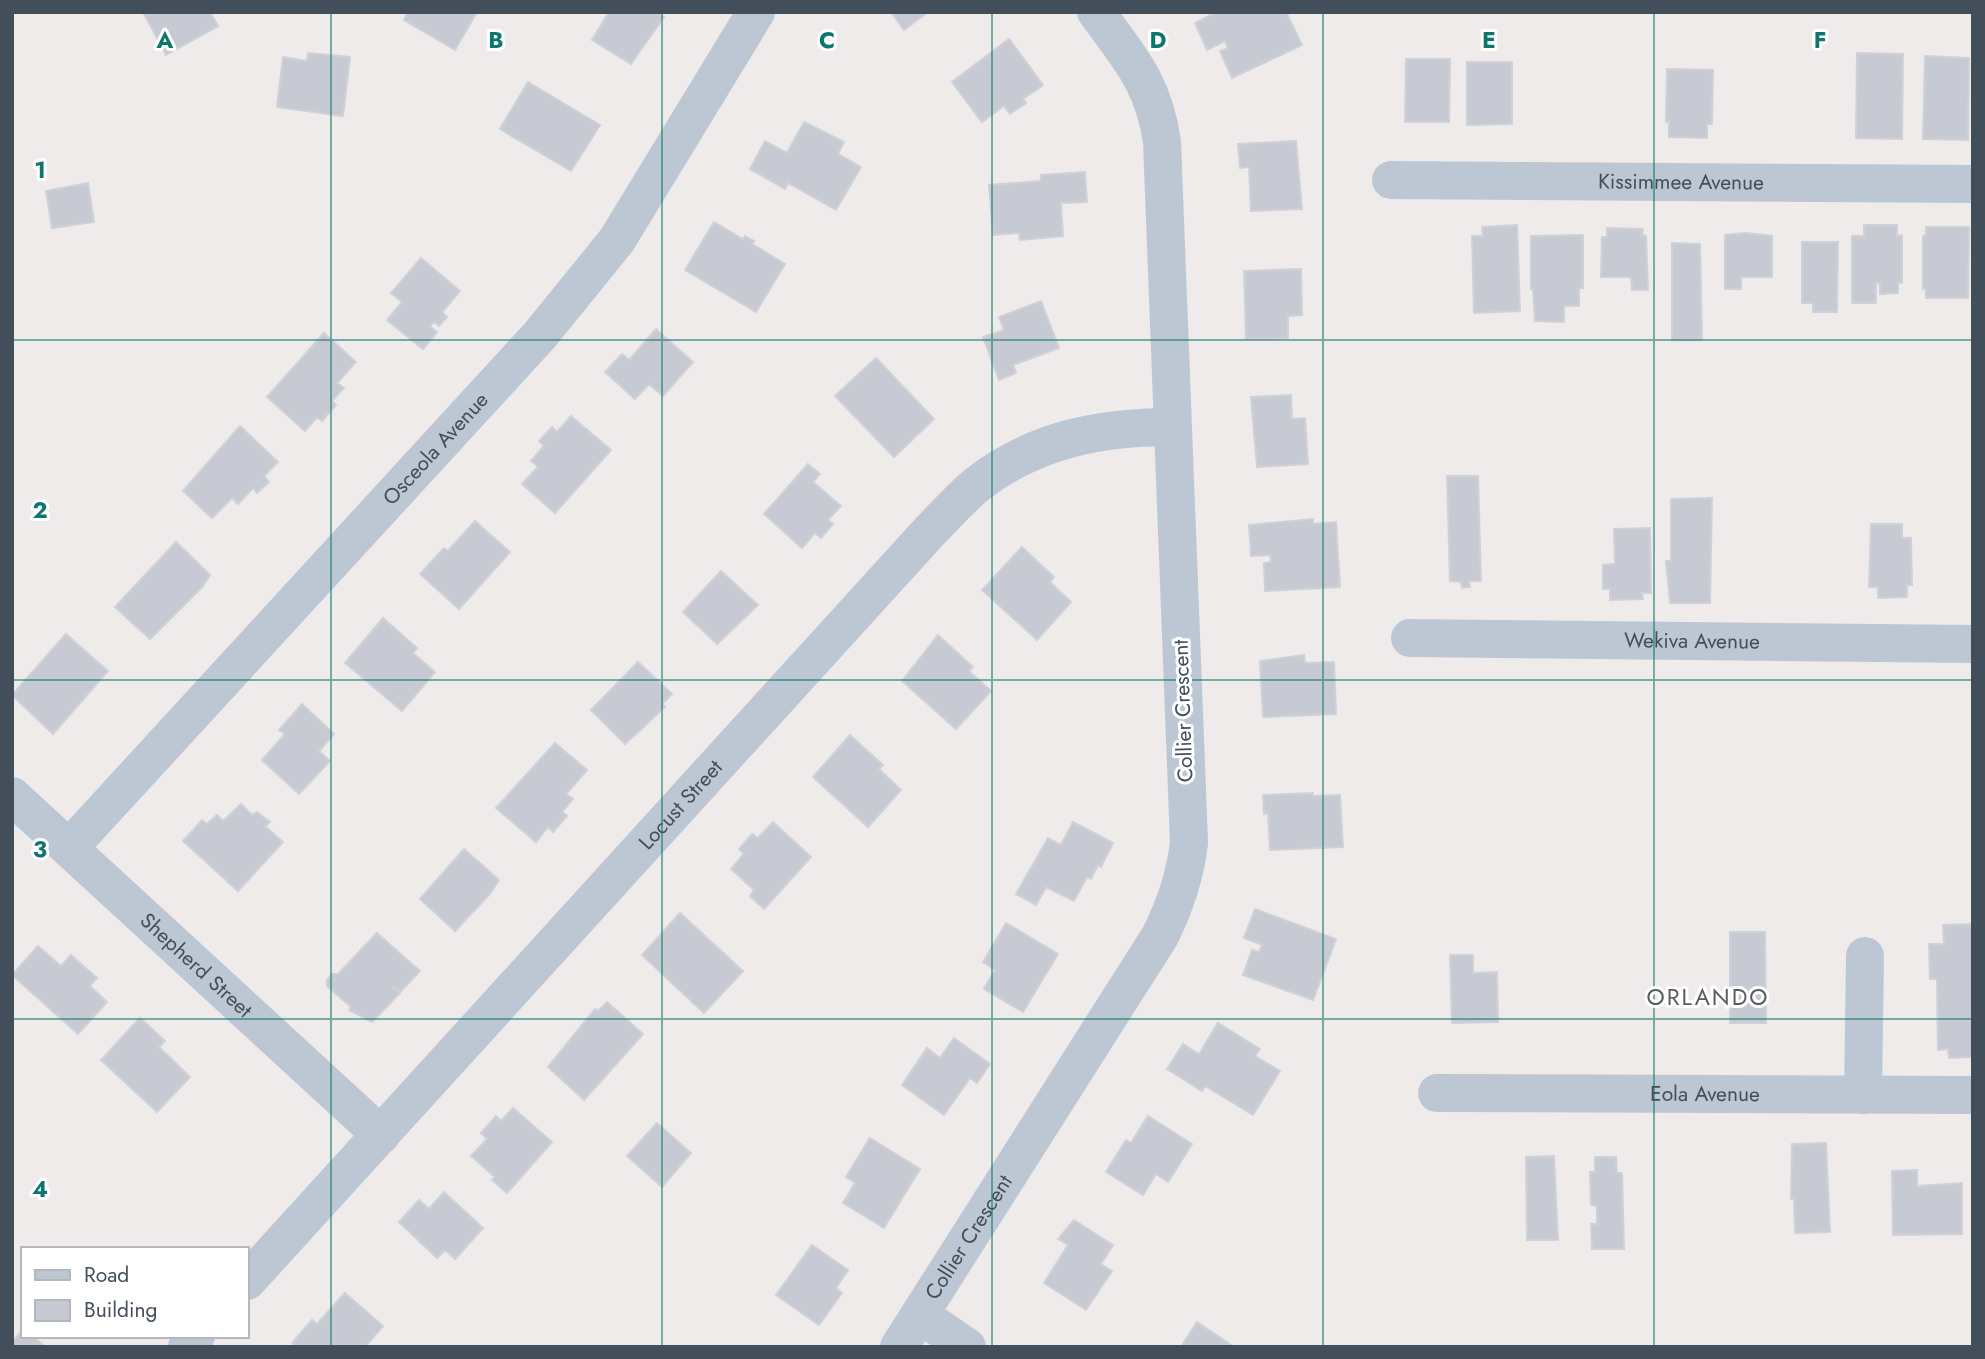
<svg xmlns="http://www.w3.org/2000/svg" width="1985" height="1359" font-family="Jost,sans-serif">
	<style>
		.building { fill: #c7cad2; stroke: #cfd1d8; stroke-width: 2 }
		.lines { fill: none; stroke-linecap: round; stroke-linejoin: round }
		.minor { stroke: #bdc7d3; stroke-width: 38 }
		.grid { fill: none; stroke: #0f766e; stroke-width: 2; stroke-opacity: 0.55 }
		.labels { text-anchor: middle; dominant-baseline: central; stroke-width: 6; stroke-linejoin: round; paint-order: stroke }
		.street-label { font-size: 21px; fill: #434e5b; stroke: #fff }
		.neighbourhood-label { font-size: 23px; letter-spacing: 2px; fill: #585c61; stroke: #fff }
		.grid-label { font-size: 23px; text-anchor: middle; font-weight: bold; fill: #0f766e; stroke: #fff; stroke-width: 6; stroke-linejoin: round; paint-order: stroke }
	</style>
	<rect width="100%" height="100%" fill="#efebeb"/>
	<!-- building -->
	<path class="building" d="M 143,12 L 210,12 L 218,26 L 166,55 Z
		M 408,12 L 477,12 L 455,50 L 404,20 Z
		M 609,12 L 655,12 L 664,17 L 631,64 L 592,40 Z
		M 891,12 L 928,12 L 904,30 Z
		M 1217,12 L 1286,12 L 1302,45 L 1232,78 L 1220,51 L 1228,48 L 1225,41 L 1207,50 L 1195,23 Z
		M 1009,39 L 1043,85 L 1023,99 L 1026,103 L 1010,114 L 1004,106 L 982,122 L 952,82 Z
		M 308,53 L 350,57 L 343,116 L 277,107 L 283,57 L 307,61 Z
		M 1857,53 L 1903,54 L 1902,139 L 1856,138 Z
		M 1925,56 L 1969,58 L 1968,140 L 1923,139 Z
		M 1406,59 L 1450,59 L 1449,122 L 1405,122 Z
		M 1467,62 L 1512,62 L 1512,124 L 1467,125 Z
		M 1667,69 L 1713,70 L 1712,124 L 1707,124 L 1707,138 L 1669,137 L 1669,122 L 1666,122 Z
		M 528,82 L 600,125 L 571,171 L 500,129 Z
		M 804,122 L 844,142 L 838,154 L 861,167 L 836,210 L 788,183 L 785,189 L 750,169 L 765,141 L 787,153 Z
		M 1296,141 L 1302,209 L 1251,211 L 1249,167 L 1240,168 L 1238,144 Z
		M 1085,172 L 1087,202 L 1061,203 L 1063,236 L 1020,240 L 1019,233 L 993,235 L 989,185 L 1041,181 L 1041,175 Z
		M 88,183 L 94,222 L 52,228 L 46,191 Z
		M 714,222 L 743,239 L 745,236 L 754,241 L 752,244 L 785,264 L 756,312 L 685,270 Z
		M 1517,225 L 1520,311 L 1474,313 L 1472,236 L 1483,236 L 1482,227 Z
		M 1864,225 L 1897,225 L 1897,236 L 1902,235 L 1902,283 L 1898,283 L 1898,293 L 1880,294 L 1880,283 L 1876,283 L 1876,303 L 1852,303 L 1852,236 L 1864,236 Z
		M 1926,227 L 1969,227 L 1968,298 L 1926,298 L 1926,289 L 1923,289 L 1923,236 L 1926,235 Z
		M 1607,228 L 1643,229 L 1642,235 L 1646,236 L 1648,290 L 1632,290 L 1631,277 L 1601,277 L 1602,237 L 1607,237 Z
		M 1746,233 L 1772,236 L 1772,277 L 1741,277 L 1741,289 L 1725,289 L 1725,235 Z
		M 1583,235 L 1583,288 L 1579,288 L 1579,306 L 1564,306 L 1564,322 L 1535,321 L 1533,289 L 1531,289 L 1531,236 Z
		M 1802,242 L 1838,242 L 1837,312 L 1813,312 L 1813,303 L 1802,303 Z
		M 1672,243 L 1700,244 L 1702,340 L 1672,340 Z
		M 421,258 L 460,291 L 442,312 L 447,317 L 439,326 L 434,322 L 430,326 L 437,332 L 423,349 L 387,320 L 402,302 L 391,293 Z
		M 1301,269 L 1302,315 L 1288,316 L 1288,338 L 1246,339 L 1244,271 Z
		M 1041,301 L 1059,348 L 1013,365 L 1016,373 L 999,380 L 983,337 L 1004,330 L 999,317 Z
		M 656,329 L 693,362 L 663,396 L 649,384 L 635,399 L 605,372 L 622,354 L 629,360 Z
		M 324,333 L 356,362 L 337,383 L 344,388 L 332,401 L 336,405 L 322,421 L 317,417 L 305,431 L 267,397 Z
		M 876,358 L 934,419 L 894,457 L 835,396 Z
		M 1291,395 L 1292,419 L 1305,418 L 1308,464 L 1257,467 L 1251,397 Z
		M 571,416 L 611,450 L 555,513 L 522,484 L 538,467 L 531,461 L 544,446 L 539,441 L 552,427 L 557,432 Z
		M 240,426 L 278,462 L 264,476 L 269,482 L 257,493 L 253,488 L 238,504 L 232,498 L 212,518 L 183,491 Z
		M 808,464 L 820,474 L 813,482 L 841,506 L 828,520 L 833,524 L 821,538 L 815,533 L 802,548 L 764,514 Z
		M 1447,476 L 1478,476 L 1481,581 L 1469,581 L 1470,587 L 1462,588 L 1461,582 L 1450,581 Z
		M 1712,498 L 1710,603 L 1670,603 L 1666,561 L 1671,561 L 1671,499 Z
		M 1313,519 L 1313,524 L 1336,522 L 1340,587 L 1265,591 L 1264,563 L 1271,562 L 1270,555 L 1251,556 L 1249,525 Z
		M 475,521 L 510,552 L 459,609 L 420,574 L 444,548 L 448,551 Z
		M 1871,524 L 1902,524 L 1902,538 L 1911,538 L 1912,585 L 1907,585 L 1907,597 L 1878,598 L 1878,587 L 1869,587 Z
		M 1650,528 L 1651,593 L 1642,593 L 1643,599 L 1610,600 L 1610,589 L 1603,589 L 1603,565 L 1615,564 L 1614,529 Z
		M 176,542 L 210,575 L 203,586 L 150,639 L 115,607 Z
		M 1022,547 L 1054,577 L 1050,582 L 1071,602 L 1037,640 L 982,590 Z
		M 721,571 L 758,605 L 717,644 L 683,612 Z
		M 383,618 L 417,648 L 413,653 L 435,672 L 402,711 L 345,663 Z
		M 66,634 L 108,671 L 53,734 L 12,695 Z
		M 938,635 L 973,667 L 969,671 L 991,691 L 956,729 L 902,681 Z
		M 1304,655 L 1305,663 L 1334,662 L 1336,714 L 1263,717 L 1260,661 Z
		M 638,662 L 672,694 L 662,704 L 665,707 L 625,744 L 591,710 Z
		M 302,704 L 334,734 L 319,751 L 330,761 L 299,794 L 262,760 L 285,734 L 279,730 Z
		M 850,735 L 883,765 L 879,769 L 901,790 L 868,827 L 813,777 Z
		M 555,743 L 587,770 L 566,794 L 573,799 L 562,812 L 567,816 L 553,832 L 548,827 L 536,842 L 496,808 Z
		M 1313,793 L 1313,796 L 1340,795 L 1343,847 L 1270,850 L 1268,813 L 1264,814 L 1263,795 Z
		M 241,804 L 252,815 L 257,812 L 270,822 L 265,826 L 283,842 L 238,891 L 183,841 L 202,820 L 207,824 L 217,815 L 223,821 Z
		M 773,822 L 811,857 L 764,909 L 750,896 L 754,890 L 731,869 L 744,854 L 739,849 L 752,834 L 758,838 Z
		M 1073,822 L 1113,843 L 1101,867 L 1098,865 L 1091,879 L 1087,877 L 1074,901 L 1046,887 L 1036,905 L 1016,894 L 1048,838 L 1061,845 Z
		M 464,849 L 499,880 L 490,894 L 455,931 L 420,899 Z
		M 1255,909 L 1336,939 L 1313,1000 L 1243,975 L 1252,950 L 1259,952 L 1262,945 L 1244,938 Z
		M 680,913 L 743,971 L 704,1013 L 642,955 Z
		M 1006,923 L 1058,954 L 1023,1012 L 984,989 L 995,970 L 983,962 Z
		M 1973,924 L 1973,1057 L 1949,1058 L 1948,1049 L 1938,1050 L 1937,979 L 1930,979 L 1929,944 L 1944,944 L 1943,925 Z
		M 1730,932 L 1765,932 L 1766,1023 L 1730,1023 Z
		M 377,933 L 420,971 L 401,991 L 392,986 L 400,993 L 372,1022 L 349,1010 L 351,1007 L 327,986 L 327,980 L 332,974 L 338,974 Z
		M 38,946 L 61,966 L 71,955 L 97,978 L 90,986 L 107,1002 L 78,1034 L 12,975 Z
		M 1450,955 L 1473,955 L 1473,973 L 1497,972 L 1498,1022 L 1452,1023 Z
		M 607,1002 L 643,1034 L 584,1100 L 548,1067 L 595,1009 L 598,1011 Z
		M 140,1018 L 165,1041 L 159,1047 L 190,1077 L 157,1112 L 101,1060 Z
		M 1218,1023 L 1260,1049 L 1255,1056 L 1280,1071 L 1253,1115 L 1205,1086 L 1202,1091 L 1167,1069 L 1183,1044 L 1199,1054 Z
		M 954,1038 L 990,1064 L 977,1083 L 970,1078 L 944,1115 L 902,1085 L 927,1048 L 940,1058 Z
		M 513,1108 L 552,1142 L 507,1193 L 492,1180 L 495,1177 L 471,1156 L 487,1139 L 481,1133 L 496,1116 L 501,1121 Z
		M 1148,1116 L 1192,1144 L 1168,1182 L 1156,1174 L 1143,1195 L 1106,1172 L 1126,1140 L 1131,1143 Z
		M 657,1123 L 691,1153 L 662,1187 L 627,1156 Z
		M 870,1138 L 920,1169 L 884,1228 L 843,1203 L 855,1183 L 846,1177 Z
		M 1826,1143 L 1830,1232 L 1795,1233 L 1794,1199 L 1791,1199 L 1792,1144 Z
		M 1554,1156 L 1558,1240 L 1527,1240 L 1526,1157 Z
		M 1595,1157 L 1616,1157 L 1617,1173 L 1622,1173 L 1624,1249 L 1592,1249 L 1591,1224 L 1597,1224 L 1597,1206 L 1591,1205 L 1590,1172 L 1595,1172 Z
		M 1917,1170 L 1917,1186 L 1962,1183 L 1962,1234 L 1893,1235 L 1892,1171 Z
		M 444,1192 L 483,1228 L 455,1259 L 445,1250 L 437,1258 L 399,1222 L 419,1200 L 429,1209 Z
		M 1074,1220 L 1113,1245 L 1101,1264 L 1112,1271 L 1086,1310 L 1044,1283 L 1068,1245 L 1058,1239 Z
		M 812,1245 L 848,1270 L 836,1288 L 842,1293 L 819,1325 L 776,1295 Z
		M 345,1293 L 383,1326 L 365,1347 L 297,1347 L 292,1343 L 312,1320 L 317,1324 Z
		M 1197,1322 L 1234,1347 L 1181,1347 Z
		M 23,1330 L 23,1336 L 33,1336 L 45,1347 L 12,1347 L 12,1342 Z"/>
	<g class="lines">
		<!-- minor -->
		<g class="minor">
			<path id="s1" d="M 1391,180 L 1973,184"/>
			<path id="s2" d="M 1410,638 L 1973,644"/>
			<path id="s3" d="M 12,796 L 381,1135"/>
			<path id="s4" d="M 69,848 L 540,335 L 617,240 L 756,12"/>
			<path id="s5" d="M 1437,1093 L 1973,1095"/>
			<path d="M 1863,1095 L 1865,956"/>
			<path id="s6" d="M 247,1281 L 929,532 C 945,516 961,497 979,483 C 1036,439 1102,427 1172,427"/>
			<path d="M 920,1315 L 967,1347"/>
			<path d="M 187,1347 L 196,1336"/>
			<path id="s7" d="M 899,1347 L 1160,936 C 1175,906 1185,877 1189,843 L 1162,142 C 1154,84 1130,58 1096,12"/>
		</g>
	</g>
	<!-- grid -->
	<path class="grid" d="M 331,12 L 331,1347M 662,12 L 662,1347M 992,12 L 992,1347M 1323,12 L 1323,1347M 1654,12 L 1654,1347M 12,340 L 1973,340M 12,680 L 1973,680M 12,1019 L 1973,1019"/>
	<g class="labels">
		<!-- street labels -->
		<g class="street-label">
			<text stroke="none"><textPath href="#s1" startOffset="290">Kissimmee Avenue</textPath></text>
			<text stroke="none"><textPath href="#s4" startOffset="542">Osceola Avenue</textPath></text>
			<text stroke="none"><textPath href="#s2" startOffset="282">Wekiva Avenue</textPath></text>
			<text transform="translate(1183 711) rotate(-92)">Collier Crescent</text>
			<text stroke="none"><textPath href="#s6" startOffset="644">Locust Street</textPath></text>
			<text stroke="none"><textPath href="#s3" startOffset="250">Shepherd Street</textPath></text>
			<text stroke="none"><textPath href="#s5" startOffset="268">Eola Avenue</textPath></text>
			<text stroke="none"><textPath href="#s7" startOffset="130">Collier Crescent</textPath></text>
		</g>
		<!-- neighbourhood labels -->
		<g class="neighbourhood-label">
			<text x="1708" y="997">ORLANDO</text>
		</g>
	</g>
	<g class="grid-label">
		<text x="165" y="48">A</text>
		<text x="496" y="48">B</text>
		<text x="827" y="48">C</text>
		<text x="1158" y="48">D</text>
		<text x="1489" y="48">E</text>
		<text x="1820" y="48">F</text>
		<text x="40" y="178">1</text>
		<text x="40" y="518">2</text>
		<text x="40" y="857">3</text>
		<text x="40" y="1197">4</text>
	</g>
	<!-- border -->
	<rect width="1985" height="1359" fill="none" stroke="#434e5b" stroke-width="28"/>
	<!-- legend -->
	<rect x="21" y="1247" width="228" height="91" fill="#ffffff" stroke="#b4b8bd" stroke-width="2"/>
	<rect x="35" y="1270" width="35" height="10" fill="#bdc7d3" stroke="#b4b8bd" stroke-width="2"/>
	<text x="84" y="1282" font-size="21" fill="#434e5b">Road</text>
	<rect x="35" y="1300" width="35" height="21" fill="#c7cad2" stroke="#b4b8bd" stroke-width="2"/>
	<text x="84" y="1317" font-size="21" fill="#434e5b">Building</text>
</svg>
